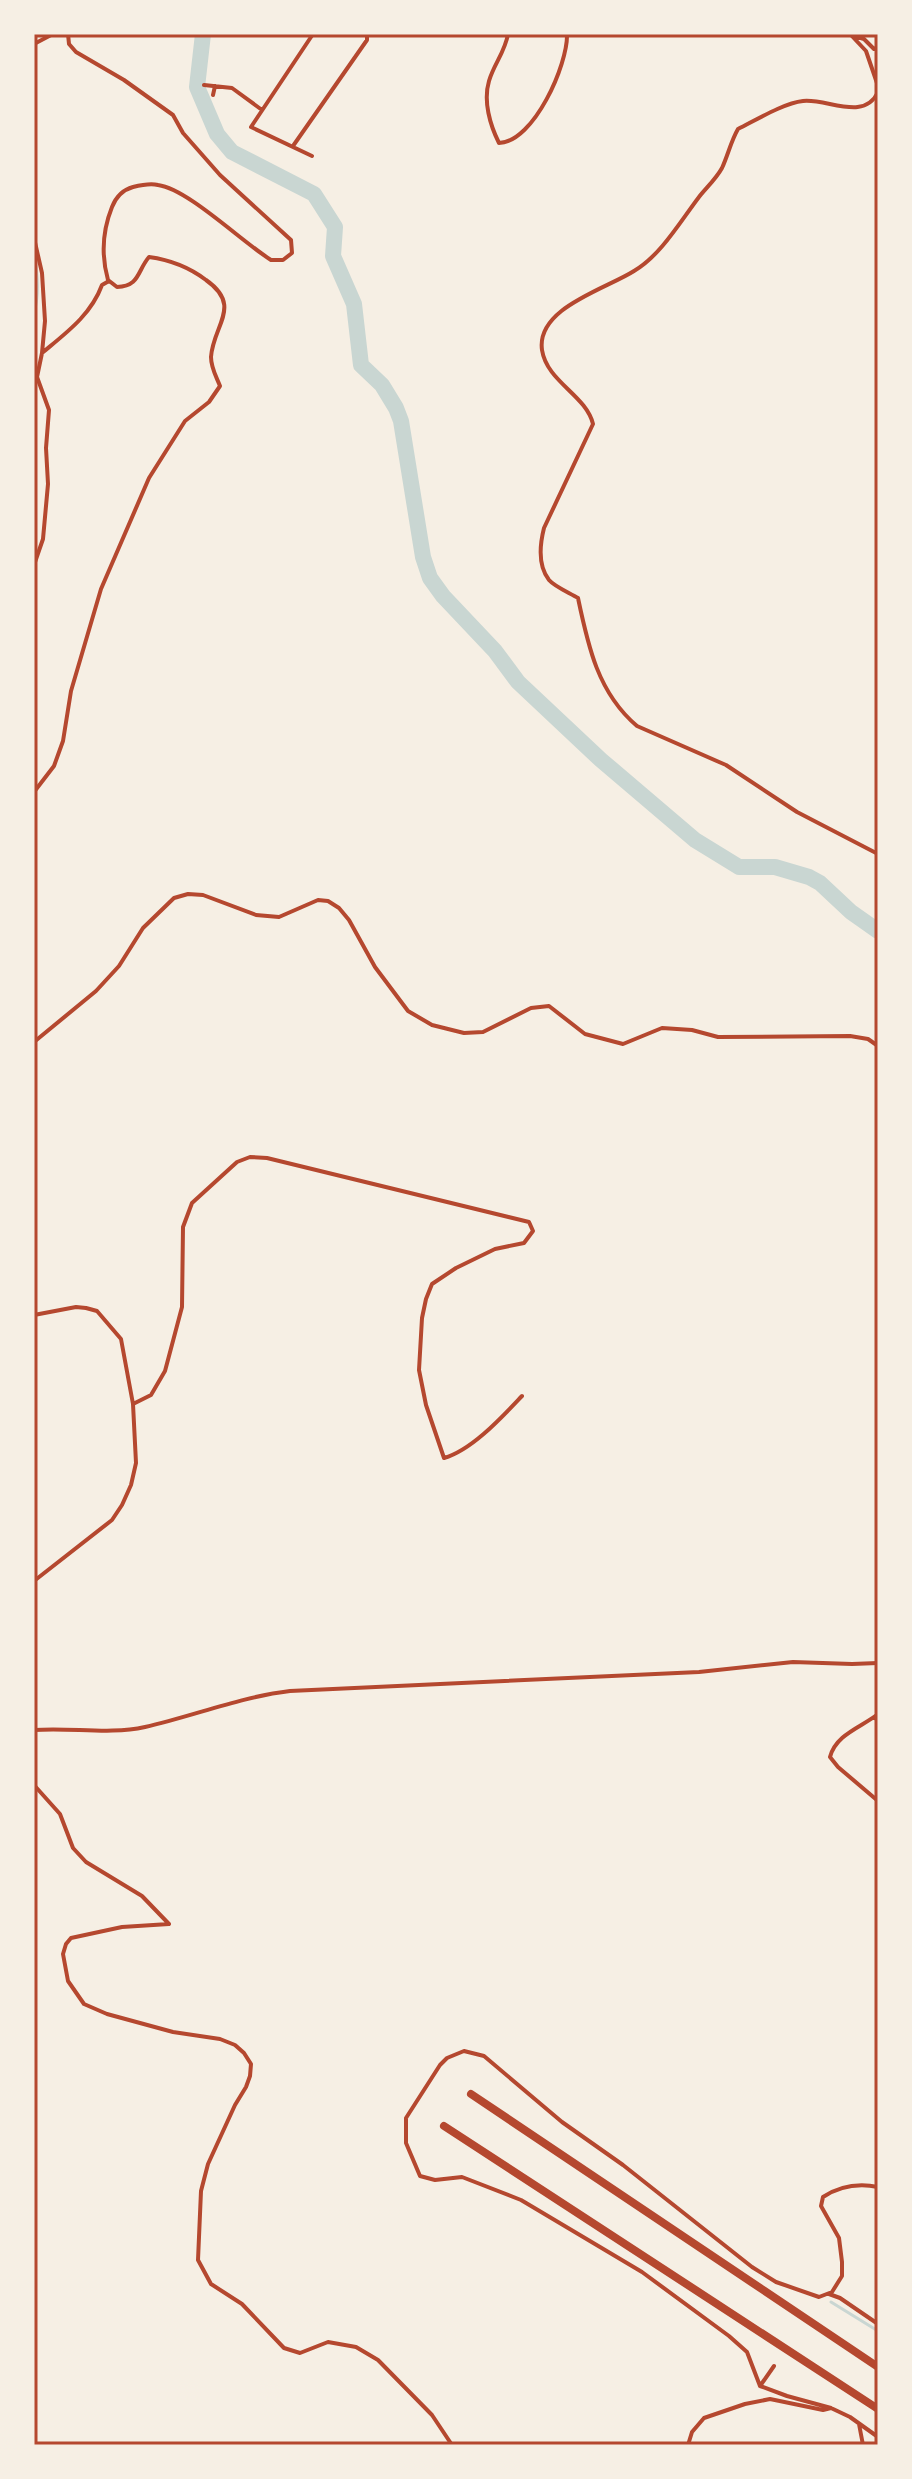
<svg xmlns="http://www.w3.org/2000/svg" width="912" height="2479" font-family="Ubuntu,sans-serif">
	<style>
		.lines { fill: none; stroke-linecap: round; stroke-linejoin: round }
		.stream { stroke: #c9d6d2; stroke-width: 3 }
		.river { stroke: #c9d6d2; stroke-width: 16 }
		.minor { stroke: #b5482f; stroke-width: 4 }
		.motorway { stroke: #b5482f; stroke-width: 8 }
		.neatline { fill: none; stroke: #b5482f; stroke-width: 3 }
	</style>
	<rect width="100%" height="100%" fill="#f6efe4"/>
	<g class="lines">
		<!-- stream -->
		<path class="stream" d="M 34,258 C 38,274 39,296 34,312
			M 831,2302 L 878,2331"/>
		<!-- river -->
		<path class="river" d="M 203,34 L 197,87 L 217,134 L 232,152 L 314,194 L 335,227 L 333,256 L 354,304 L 361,365 L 382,385 L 396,408 L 401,421 L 423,557 L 430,578 L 443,596 L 495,651 L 518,682 L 601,760 L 695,840 L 739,867 L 775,867 L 809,877 L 820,883 L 851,912 L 878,931"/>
		<!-- minor -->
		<path class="minor" d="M 508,34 C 505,52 494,64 489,81 C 483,101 490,125 499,143 C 534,142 568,64 567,34
			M 850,34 L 866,51 L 878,86
			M 854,36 L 864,39 L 874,49 L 878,48
			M 34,44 L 53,34
			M 204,85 L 232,88 L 262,110
			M 878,92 C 864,122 827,98 803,101 C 784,103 756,120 738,129 C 731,141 728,155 722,168 C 716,179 706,188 699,197 C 680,222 661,255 634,271 C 606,289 536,308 542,350 C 547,382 586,395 593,424 L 544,528 C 540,544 538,566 549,580 C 555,587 570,593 578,598 C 588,646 598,693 637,726 L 726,765 L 797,812 L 878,854
			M 213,95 L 215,86
			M 293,146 L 367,40 L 367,34
			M 312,156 L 251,127 L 313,34
			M 34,238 L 42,273 L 45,321 L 42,353 C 66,333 91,315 102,285 L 109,281
			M 34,565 L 43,539 L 48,484 L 46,448 L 49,410 L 37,377 L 42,353
			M 34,792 L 54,766 L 63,741 L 71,691 L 101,589 L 149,478 L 185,421 L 209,402 L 220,386 C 216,376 211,368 211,357 C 213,325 243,306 206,280 C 189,267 171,260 149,257 C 137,271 140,286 117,287 L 108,280 C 101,255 102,232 112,207 C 116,197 122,190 133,187 C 141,185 150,183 158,185 C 188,189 242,242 271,260 L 283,260 L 292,253 L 291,240 L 220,175 L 183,133 L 173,115 L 124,80 L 76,52 L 69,44 L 68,34
			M 34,1042 L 96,991 L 119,966 L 143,928 L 174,898 L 188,894 L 203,895 L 256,915 L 279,917 L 318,900 L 328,901 L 339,908 L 349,920 L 375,967 L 408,1011 L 432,1025 L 464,1033 L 483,1032 L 531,1008 L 549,1006 L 585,1034 L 623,1044 L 662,1028 L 692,1030 L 718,1037 L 850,1036 L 868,1039 L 878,1046
			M 34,1315 L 76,1307 L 86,1308 L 97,1311 L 121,1339 L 133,1404 L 136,1463 L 131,1485 L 122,1505 L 112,1520 L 34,1581
			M 133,1404 L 151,1395 L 165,1371 L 182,1307 L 183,1227 L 192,1203 L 237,1162 L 250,1157 L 267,1158 L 529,1222 L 533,1231 L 524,1243 L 495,1249 L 456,1268 L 432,1284 L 426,1299 L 422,1318 L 419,1370 L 426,1405 L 444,1458 C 472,1450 502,1417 522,1396
			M 878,1714 C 862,1727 836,1734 830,1757 L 838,1767 L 878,1801
			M 876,1717 L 878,1725
			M 34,1730 C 71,1727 109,1735 145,1727 C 194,1716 240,1697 290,1691 L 699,1672 L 793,1662 L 852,1664 L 878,1663
			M 34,1785 L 60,1814 L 73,1848 L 86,1862 L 142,1896 L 169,1924 L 122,1927 L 71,1938 L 66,1944 L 63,1954 L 68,1981 L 84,2004 L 107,2014 L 173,2032 L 220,2039 L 235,2045 L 244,2053 L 251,2064 L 250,2076 L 246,2087 L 235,2105 L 208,2164 L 201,2191 L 198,2260 L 211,2284 L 242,2304 L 284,2348 L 300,2353 L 328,2342 L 356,2347 L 378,2360 L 432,2415 L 452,2445
			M 829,2294 L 840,2298 L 878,2324
			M 760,2386 L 747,2352 L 729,2336 L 642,2272 L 521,2200 L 462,2177 L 435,2180 L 420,2176 L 406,2143 L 406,2118 L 440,2065 L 447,2058 L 464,2051 L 484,2056 L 562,2122 L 623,2165 L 752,2267 L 776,2282 L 819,2297 L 832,2292 L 842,2276 L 842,2262 L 839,2238 L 821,2206 L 823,2197 C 840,2186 858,2183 878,2187
			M 831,2408 L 850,2417 L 878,2437
			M 859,2424 L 863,2445
			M 688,2445 L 692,2432 L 704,2418 L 745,2404 L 770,2399 L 823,2410 L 831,2408 L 787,2396 L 760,2386 L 774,2366"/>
		<!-- motorway -->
		<path class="motorway" d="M 471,2094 L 878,2367
			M 444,2126 L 878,2409"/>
	</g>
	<!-- border -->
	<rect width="912" height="2479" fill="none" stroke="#f6efe4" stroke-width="72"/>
	<rect x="36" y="36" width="840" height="2407" class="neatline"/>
</svg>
